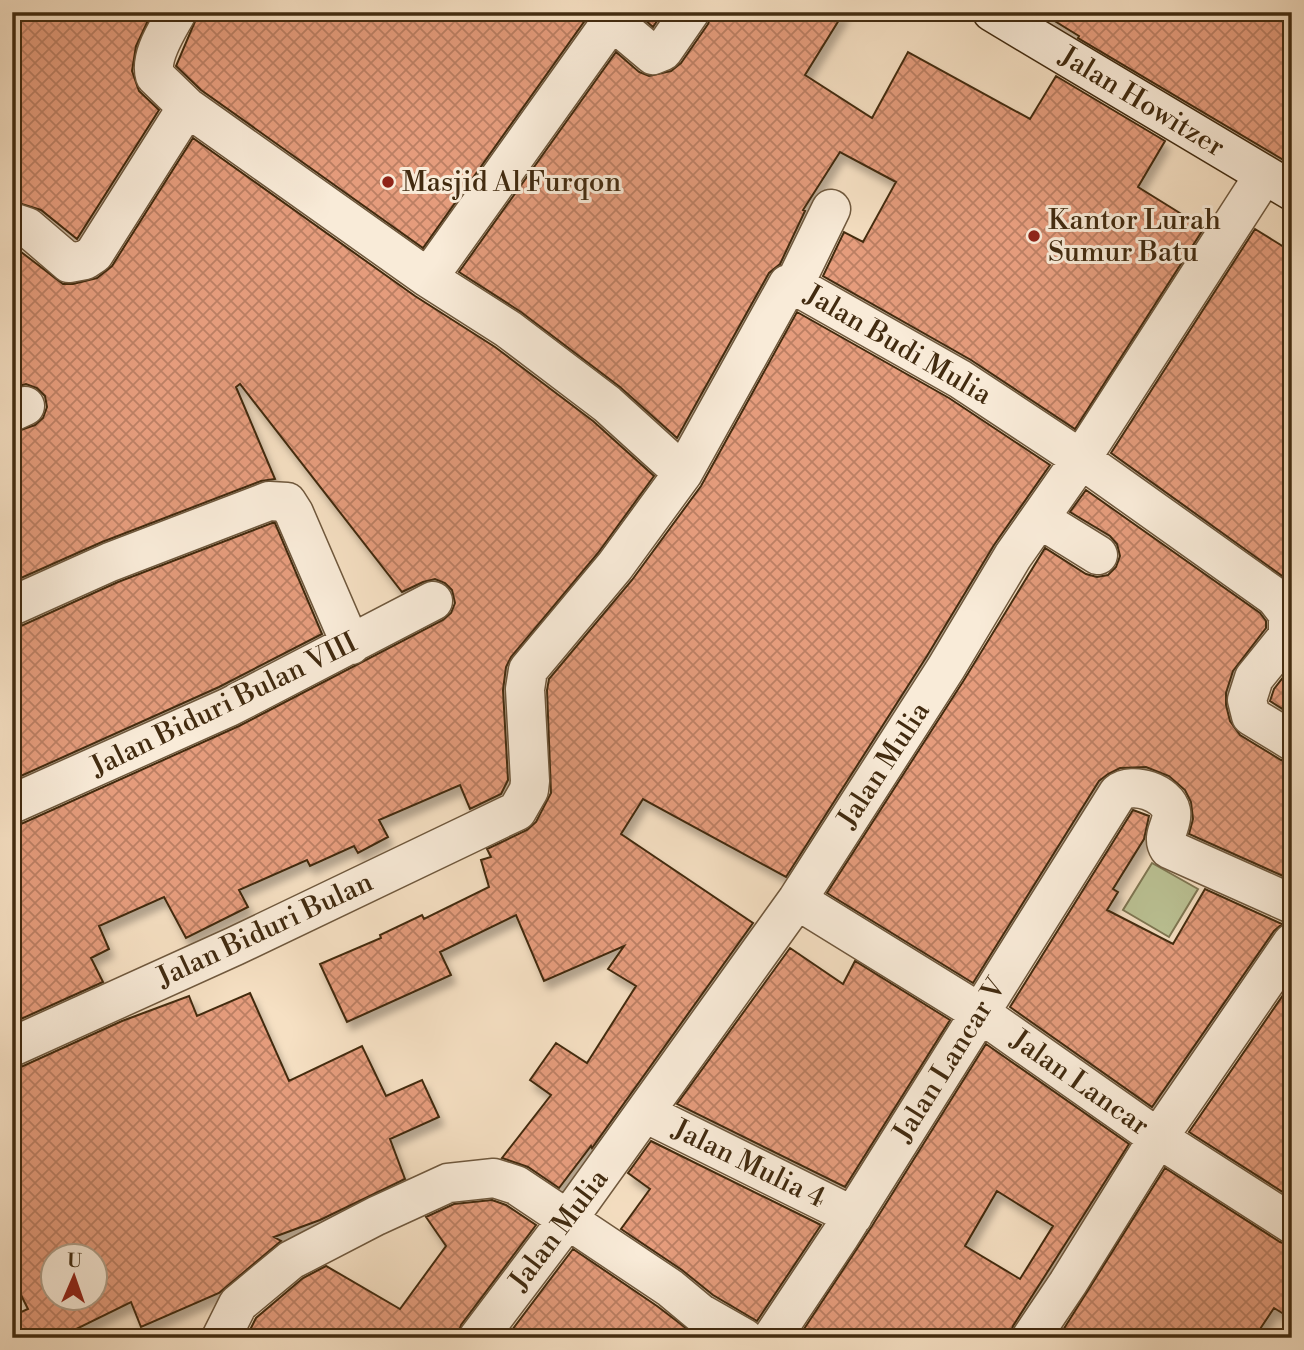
<svg xmlns="http://www.w3.org/2000/svg" width="1304" height="1350" font-family="'Libre Bodoni',serif">
	<style>
		.garden { fill: #bbc294; stroke: #7e7652; stroke-width: 2 }
		.building { fill: url(#building-cross-hatch); stroke: #422b10; stroke-width: 2; fill-rule: evenodd; filter: url(#shadow) }
		.lines { fill: none; stroke-linecap: round; stroke-linejoin: round }
		.street-casing { stroke: #6f583d; stroke-width: 41 }
		.secondary-casing { stroke: #422b10; stroke-width: 41 }
		.street { stroke: #f9ebd8; stroke-width: 38 }
		.secondary { stroke: #f9ebd8; stroke-width: 38 }
		.poi-dot { fill: #8f2418; stroke: #f9ebd8; stroke-width: 2.5 }
		.labels { text-anchor: middle; dominant-baseline: central; stroke-width: 6; stroke-linejoin: round; paint-order: stroke }
		.street-label { font-size: 28px; fill: #422b10; stroke: #f9ebd8 }
		.poi-label { font-size: 28px; fill: #422b10; stroke: #f9ebd8; text-anchor: start }
	</style>
	<defs>
		<pattern id="building-cross-hatch" width="8" height="8" patternUnits="userSpaceOnUse" patternTransform="scale(1.75)"><rect width="8" height="8" fill="#e59c7c"/><path d="M0 0l8 8M0 8l8-8" fill="none" stroke="#bb7f64"/></pattern>
		<filter id="shadow"><feDropShadow dx="4.5" dy="8" stdDeviation="3.5" flood-color="#0004"/></filter>
	</defs>
	<rect width="100%" height="100%" fill="#f6e0c3"/>
	<filter id="stains"><feTurbulence type="fractalNoise" baseFrequency=".00286" numOctaves="4"/><feColorMatrix values="0 0 0 0 .2 0 0 0 0 .09 0 0 0 0 .02 0 0 0 .5 -.17"/></filter>
	<radialGradient id="worn" r=".72"><stop offset=".6" stop-color="#630" stop-opacity="0"/><stop offset="1" stop-color="#630" stop-opacity=".3"/></radialGradient>
	<!-- garden -->
	<path class="garden" d="M 1152,863 L 1198,889 L 1169,937 L 1123,910 Z"/>
	<!-- building -->
	<path class="building" d="M 12,12 L 152,12 L 136,46 L 132,71 L 139,91 L 159,110 L 77,239 L 41,210 L 12,201 L 12,79 L 20,52 L 12,48 Z
		M 199,12 L 591,12 L 423,248 L 201,90 L 176,66 Z
		M 636,12 L 663,12 L 653,27 Z
		M 712,12 L 844,12 L 805,75 L 872,118 L 908,52 L 1030,119 L 1056,76 L 1165,141 L 1138,187 L 1204,228 L 1075,429 L 971,360 L 823,276 L 844,232 L 863,242 L 896,182 L 840,152 L 803,210 L 805,211 L 780,264 L 769,273 L 677,438 L 620,387 L 521,312 L 459,272 L 616,52 L 639,72 L 649,76 L 671,71 L 681,63 L 708,24 Z
		M 1040,12 L 1292,12 L 1292,165 L 1078,38 L 1079,36 Z
		M 193,138 L 415,296 L 495,347 L 593,421 L 654,476 L 598,553 L 511,657 L 506,667 L 503,690 L 508,780 L 501,794 L 470,809 L 460,785 L 379,820 L 388,837 L 358,853 L 354,846 L 310,866 L 307,860 L 239,890 L 248,907 L 186,938 L 164,897 L 99,926 L 109,949 L 91,958 L 103,982 L 12,1023 L 12,825 L 21,824 L 239,726 L 443,620 L 451,613 L 455,603 L 452,590 L 445,583 L 435,579 L 423,582 L 402,592 L 240,384 L 236,387 L 275,479 L 261,481 L 102,542 L 12,582 L 12,433 L 35,425 L 43,418 L 47,407 L 45,396 L 37,388 L 26,384 L 12,388 L 12,245 L 63,284 L 73,284 L 97,278 L 112,266 Z
		M 1255,229 L 1292,252 L 1292,583 L 1111,453 Z
		M 797,312 L 949,398 L 1050,465 L 994,545 L 927,656 L 786,877 L 643,799 L 621,834 L 753,923 L 592,1148 L 591,1146 L 559,1188 L 528,1167 L 502,1158 L 551,1095 L 530,1080 L 556,1043 L 587,1063 L 636,986 L 608,969 L 624,946 L 544,981 L 516,915 L 440,952 L 451,975 L 347,1022 L 320,964 L 381,938 L 380,935 L 422,915 L 424,919 L 489,887 L 481,860 L 491,857 L 487,849 L 527,830 L 536,822 L 551,793 L 547,690 L 549,679 L 632,580 L 701,486 Z
		M 1086,490 L 1260,613 L 1266,621 L 1266,628 L 1233,671 L 1226,693 L 1226,705 L 1230,721 L 1240,735 L 1281,760 L 1292,763 L 1292,880 L 1189,834 L 1193,819 L 1191,802 L 1185,790 L 1169,776 L 1146,767 L 1120,768 L 1108,774 L 1099,781 L 973,983 L 827,893 L 964,680 L 1045,548 L 1086,574 L 1097,577 L 1108,575 L 1116,567 L 1120,556 L 1117,544 L 1110,536 L 1070,512 Z
		M 272,523 L 275,523 L 322,634 L 219,687 L 12,780 L 12,627 L 21,626 L 118,582 Z
		M 1292,666 L 1292,715 L 1270,701 L 1274,689 Z
		M 1133,810 L 1149,816 L 1144,839 L 1113,889 L 1118,892 L 1107,910 L 1173,944 L 1205,889 L 1282,924 L 1274,931 L 1152,1107 L 1010,1007 Z
		M 790,948 L 843,984 L 855,961 L 950,1020 L 845,1187 L 677,1104 Z
		M 1292,982 L 1292,1198 L 1189,1132 Z
		M 250,993 L 289,1081 L 362,1046 L 386,1096 L 422,1080 L 439,1117 L 390,1139 L 405,1179 L 320,1220 L 274,1237 L 281,1241 L 219,1293 L 141,1327 L 131,1302 L 58,1338 L 12,1338 L 12,1316 L 28,1309 L 12,1277 L 12,1068 L 21,1067 L 122,1021 L 189,996 L 197,1016 ZM 52,1256 L 94,1256 L 94,1298 L 52,1298 Z
		M 986,1044 L 1129,1144 L 1013,1326 L 1009,1338 L 798,1338 L 872,1226 ZM 997,1191 L 1053,1226 L 1020,1279 L 965,1246 Z
		M 651,1141 L 821,1225 L 757,1321 L 713,1295 L 682,1270 L 621,1229 L 650,1189 L 628,1173 Z
		M 1165,1168 L 1280,1242 L 1292,1246 L 1292,1319 L 1274,1308 L 1254,1338 L 1058,1338 Z
		M 492,1200 L 506,1205 L 536,1225 L 461,1325 L 457,1338 L 246,1338 L 256,1318 L 303,1278 L 326,1266 L 400,1309 L 446,1246 L 426,1217 L 454,1204 Z
		M 573,1249 L 657,1306 L 699,1338 L 506,1338 Z"/>
	<g class="lines">
		<!-- street casing -->
		<g class="street-casing">
			<path id="street" d="M 187,107 L 428,278 L 508,329 L 607,404 L 683,473
				M 12,222 L 27,227 L 69,263 L 85,260 L 94,254 L 187,107 L 155,76 C 149,56 168,29 177,12
				M 428,278 L 608,26 L 616,24 L 653,55 L 663,51 L 690,12
				M 794,285 L 831,209
				M 12,412 L 25,406
				M 1040,519 L 1098,555
				M 12,606 L 110,562 L 269,501 L 287,502 L 294,513 L 351,645
				M 12,804 L 229,707 L 433,601
				M 797,900 L 980,1013 L 1158,1138 L 1292,1224
				M 12,1047 L 235,946 L 517,811 L 529,790 L 530,781 L 525,689 L 528,670 L 615,566 L 683,473 L 788,284 L 794,285 L 960,379 L 1081,459 L 1275,597 L 1288,614 L 1288,636 L 1254,678 L 1247,700 L 1251,716 L 1292,741
				M 645,1113 L 853,1216
				M 221,1338 L 238,1304 L 291,1260 L 376,1216 L 448,1183 L 494,1178 L 516,1185 L 670,1288 L 700,1313 L 744,1338
				M 478,1338 L 568,1219 L 797,900 L 946,668 L 1013,556 L 1081,459 L 1264,175
				M 772,1338 L 840,1236 L 1118,793 C 1133,781 1167,793 1171,811 C 1174,825 1160,835 1169,849 L 1292,904
				M 1031,1338 L 1068,1283 L 1158,1138 L 1292,943"/>
		</g>
		<!-- secondary casing -->
		<g class="secondary-casing">
			<path id="secondary" d="M 992,12 L 1292,191"/>
		</g>
		<!-- street -->
		<use href="#street" class="street"/>
		<!-- secondary -->
		<use href="#secondary" class="secondary"/>
	</g>
	<!-- markers -->
	<g class="poi-dot">
		<circle cx="388" cy="182" r="7"/>
		<circle cx="1034" cy="236" r="7"/>
	</g>
	<g class="labels">
		<!-- street labels -->
		<g class="street-label">
			<text transform="translate(1142 102) rotate(31)">Jalan Howitzer</text>
			<text transform="translate(898 345) rotate(30)">Jalan Budi Mulia</text>
			<text transform="translate(224 705) rotate(-26)">Jalan Biduri Bulan VIII</text>
			<text transform="translate(884 765) rotate(-57)">Jalan Mulia</text>
			<text transform="translate(265 930) rotate(-25)">Jalan Biduri Bulan</text>
			<text transform="translate(950 1060) rotate(-58)">Jalan Lancar V</text>
			<text transform="translate(1080 1083) rotate(35)">Jalan Lancar</text>
			<text transform="translate(749 1164) rotate(26)">Jalan Mulia 4</text>
			<text transform="translate(559 1230) rotate(-53)">Jalan Mulia</text>
		</g>
		<!-- poi labels -->
		<g class="poi-label">
			<text x="402" y="182">Masjid Al Furqon</text>
			<text x="1048" y="220">Kantor Lurah<tspan x="1048" dy="32">Sumur Batu</tspan></text>
		</g>
	</g>
	<!-- margin -->
	<rect width="1304" height="1350" fill="none" stroke="#f6e0c3" stroke-width="42"/>
	<rect x="14" y="14" width="1276" height="1322" fill="none" stroke="#422b10" stroke-width="3.5"/>
	<rect x="21" y="21" width="1262" height="1308" fill="none" stroke="#422b10" stroke-width="2"/>
	<!-- north arrow -->
	<g transform="translate(74 1277) rotate(2)"><circle r="33" fill="#f9ebd8" stroke="#b09e88" stroke-width="2"/>
	<path d="M0-5L12 26L0 18L-12 26Z" fill="#8f2418"/>
	<text y="-10" font-size="19" font-weight="bold" text-anchor="middle" fill="#422b10">U</text>
	</g>
	<rect width="100%" height="100%" filter="url(#stains)"/>
	<rect width="100%" height="100%" fill="url(#worn)"/>
</svg>
